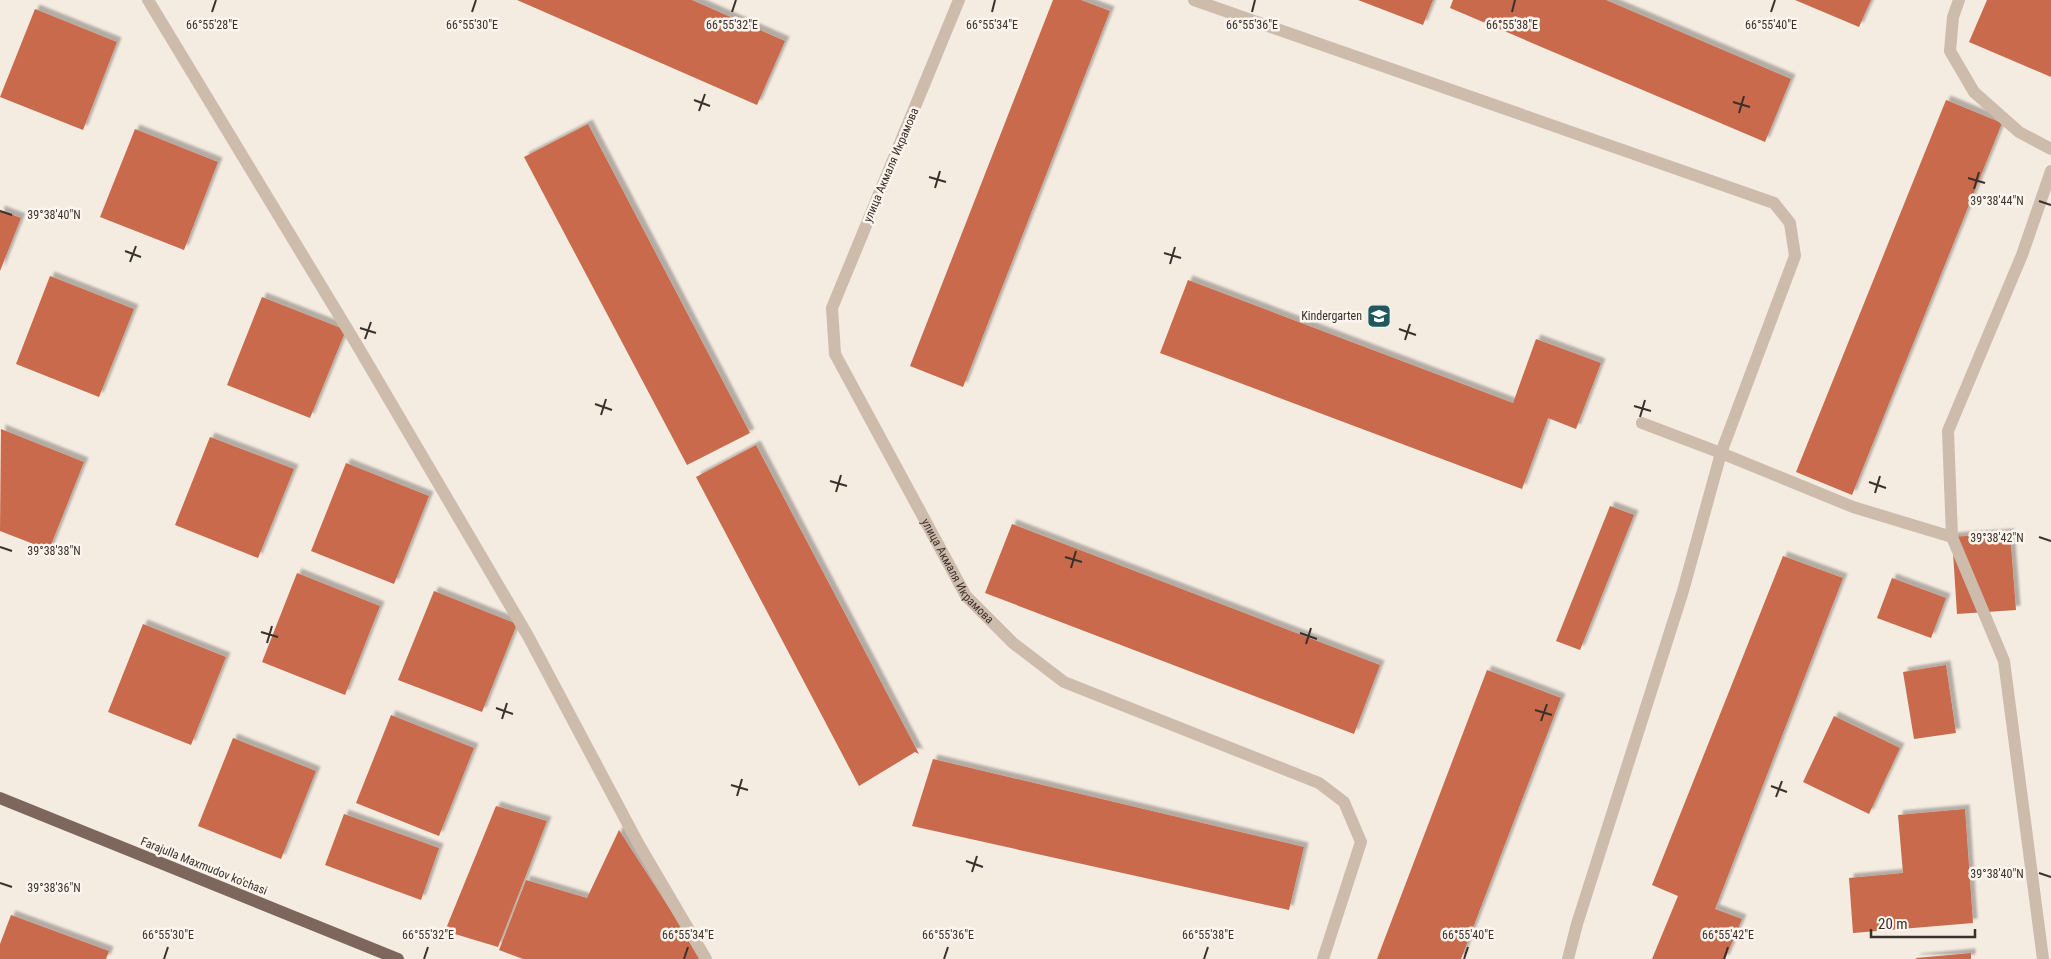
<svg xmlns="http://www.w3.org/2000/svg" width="2051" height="959" font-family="'Roboto Condensed',sans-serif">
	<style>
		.building { fill: #c86b4b; filter: url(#shadow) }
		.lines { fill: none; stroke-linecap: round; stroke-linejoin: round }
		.minor { stroke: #cdbbac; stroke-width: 12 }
		.major { stroke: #7d675c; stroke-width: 12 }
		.ticks { fill: none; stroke: #3b302b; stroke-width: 2 }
		.labels { text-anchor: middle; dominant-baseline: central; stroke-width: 5; stroke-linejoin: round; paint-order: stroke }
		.street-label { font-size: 12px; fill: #3b302b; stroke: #fbf5ee }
		.poi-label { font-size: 12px; fill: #3b302b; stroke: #fbf5ee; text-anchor: end }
		.ticks-label { font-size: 12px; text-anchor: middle; fill: #3b302b; stroke: #fbf5ee; stroke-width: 5; stroke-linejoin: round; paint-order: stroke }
	</style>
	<defs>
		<filter id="shadow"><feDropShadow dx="4.5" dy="-4.5" stdDeviation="1" flood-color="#0004"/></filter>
	</defs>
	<rect width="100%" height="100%" fill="#f4ebe1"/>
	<!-- building -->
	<path class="building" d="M 517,0 L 692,0 L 785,41 L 757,105 Z
		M 1053,0 L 1081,0 L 1110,11 L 963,387 L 910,366 Z
		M 1358,0 L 1433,0 L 1423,25 Z
		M 1453,0 L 1606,0 L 1791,79 L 1765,142 L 1450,8 Z
		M 1795,0 L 1871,0 L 1859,27 Z
		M 1987,0 L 2051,0 L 2051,77 L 1969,42 Z
		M 35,9 L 117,42 L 83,130 L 0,97 Z
		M 1946,100 L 2002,123 L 1852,495 L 1796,472 Z
		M 588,124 L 750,433 L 687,465 L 524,157 Z
		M 135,129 L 218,162 L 184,250 L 100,217 Z
		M 0,210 L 21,218 L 0,271 Z
		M 50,276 L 134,309 L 99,397 L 16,364 Z
		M 1188,280 L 1513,403 L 1536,339 L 1601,363 L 1576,429 L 1548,418 L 1522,489 L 1160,353 Z
		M 262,297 L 346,330 L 310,418 L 227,385 Z
		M 1,429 L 84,462 L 49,550 L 0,531 Z
		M 210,437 L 294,469 L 258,558 L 175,525 Z
		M 756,445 L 919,754 L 915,752 L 859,786 L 696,477 Z
		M 346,463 L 429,496 L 394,584 L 311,551 Z
		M 1610,506 L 1634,515 L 1580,650 L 1556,641 Z
		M 1012,524 L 1380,665 L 1354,734 L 985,593 Z
		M 2010,533 L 2016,610 L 1957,614 L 1952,537 Z
		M 1783,556 L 1843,578 L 1715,909 L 1742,919 L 1725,959 L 1652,959 L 1678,896 L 1652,885 Z
		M 297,573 L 380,606 L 345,695 L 262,662 Z
		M 1892,578 L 1946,598 L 1931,638 L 1877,618 Z
		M 434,591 L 517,624 L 482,712 L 398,680 Z
		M 143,624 L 226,657 L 191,745 L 108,712 Z
		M 1946,665 L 1956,733 L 1914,739 L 1903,672 Z
		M 1487,670 L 1561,698 L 1461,959 L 1377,959 Z
		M 391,715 L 474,748 L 439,836 L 356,803 Z
		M 1834,716 L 1900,748 L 1869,814 L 1803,782 Z
		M 233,738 L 316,771 L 281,859 L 198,826 Z
		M 933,759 L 1304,847 L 1289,910 L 912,826 Z
		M 496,806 L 547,821 L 498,947 L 445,931 Z
		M 1965,809 L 1973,923 L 1853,933 L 1849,878 L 1903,873 L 1898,815 Z
		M 344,814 L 439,848 L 421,900 L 325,865 Z
		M 619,830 L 702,959 L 523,959 L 499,950 L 526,880 L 587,898 Z
		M 11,915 L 109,951 L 106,959 L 0,959 L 0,944 Z
		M 1971,953 L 1971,959 L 1916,959 L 1916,958 Z"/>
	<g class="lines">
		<!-- minor -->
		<g class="minor">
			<path d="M 148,0 L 357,345 L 528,636 L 638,843 L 706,959"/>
			<path id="s1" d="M 959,0 L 832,308 L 835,354 L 966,596 L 1013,643 L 1064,682 L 1319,783 L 1344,802 L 1361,842 L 1323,959"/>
			<path d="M 1194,0 L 1774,203 L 1790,223 L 1795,256 L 1721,453 L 1683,591 L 1577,924 L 1568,959"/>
			<path d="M 1959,0 L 1953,17 L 1950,51 L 1974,92 L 2019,132 L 2051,149"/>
			<path d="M 1642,423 L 1721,453 L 1853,507 L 1952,537 L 2004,661 L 2043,959"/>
			<path d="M 1952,537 L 1948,431 L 2022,255 L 2051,171"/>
		</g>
		<!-- major -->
		<path class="major" d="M 0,798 L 398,959"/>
	</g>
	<!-- ticks -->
	<path class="ticks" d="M 212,12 L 216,0M 472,12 L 476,0M 732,12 L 736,0M 992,12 L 995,0M 1252,12 L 1255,0M 1512,12 L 1515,0M 1771,12 L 1775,0M 694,100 L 710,106M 1733,102 L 1750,107M 699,111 L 705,94M 1739,113 L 1744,96M 929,177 L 946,182M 1968,178 L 1985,183M 935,188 L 940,171M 1974,189 L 1979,172M 2039,201 L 2051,205M 0,211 L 12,215M 125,251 L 141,257M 1164,253 L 1181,258M 130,262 L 136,246M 1170,264 L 1175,247M 360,328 L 376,333M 1399,329 L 1416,335M 365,339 L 371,322M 1405,340 L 1410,324M 595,404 L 612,410M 1634,406 L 1651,411M 601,415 L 606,399M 1640,417 L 1645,400M 830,481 L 847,486M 1869,482 L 1886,488M 836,492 L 841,475M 1875,493 L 1880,476M 2039,537 L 2051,541M 0,547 L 12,551M 1065,557 L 1082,562M 1071,568 L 1076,551M 261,632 L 278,637M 1300,633 L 1317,639M 267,643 L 272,626M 1306,644 L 1311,628M 496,708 L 513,714M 1535,710 L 1552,715M 502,719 L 507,703M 1541,721 L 1547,704M 731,785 L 748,790M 1771,786 L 1787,792M 737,796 L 742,779M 1776,797 L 1782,781M 966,861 L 983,867M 972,872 L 977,856M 2039,873 L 2051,877M 0,883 L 12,887M 164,959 L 168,947M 424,959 L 428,947M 684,959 L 688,947M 944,959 L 948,947M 1204,959 L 1208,947M 1464,959 L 1468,947M 1724,959 L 1728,947"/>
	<!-- icons -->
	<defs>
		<g id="school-square" transform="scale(1.25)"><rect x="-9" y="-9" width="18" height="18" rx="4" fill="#1f595e" stroke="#fbf5ee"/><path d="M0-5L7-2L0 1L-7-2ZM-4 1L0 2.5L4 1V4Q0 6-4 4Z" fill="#fff"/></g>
	</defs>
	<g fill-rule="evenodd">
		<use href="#school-square" x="1379" y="316"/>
	</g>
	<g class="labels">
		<!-- street labels -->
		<g class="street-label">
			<text transform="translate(891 165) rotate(-67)">улица Акмаля Икрамова</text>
			<text stroke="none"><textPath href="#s1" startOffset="629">улица Акмаля Икрамова</textPath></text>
			<text transform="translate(204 866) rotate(22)">Farajulla Maxmudov ko'chasi</text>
		</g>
		<!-- poi labels -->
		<g class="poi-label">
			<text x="1362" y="316">Kindergarten</text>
		</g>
	</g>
	<g class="ticks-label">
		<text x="212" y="29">66°55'28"E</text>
		<text x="472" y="29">66°55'30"E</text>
		<text x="732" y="29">66°55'32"E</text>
		<text x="992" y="29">66°55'34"E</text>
		<text x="1252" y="29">66°55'36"E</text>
		<text x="1512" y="29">66°55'38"E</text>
		<text x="1771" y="29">66°55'40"E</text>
		<text x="1997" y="205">39°38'44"N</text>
		<text x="54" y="219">39°38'40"N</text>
		<text x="1997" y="542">39°38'42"N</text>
		<text x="54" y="555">39°38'38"N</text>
		<text x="1997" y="878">39°38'40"N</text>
		<text x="54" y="892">39°38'36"N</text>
		<text x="168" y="939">66°55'30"E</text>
		<text x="428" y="939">66°55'32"E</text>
		<text x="688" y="939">66°55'34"E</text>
		<text x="948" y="939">66°55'36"E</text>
		<text x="1208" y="939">66°55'38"E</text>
		<text x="1468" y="939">66°55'40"E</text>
		<text x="1728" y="939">66°55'42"E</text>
	</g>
	<!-- scale -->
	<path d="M1871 929v8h104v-8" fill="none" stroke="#3b302b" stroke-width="2.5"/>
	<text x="1878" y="929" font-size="15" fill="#3b302b" stroke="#fbf5ee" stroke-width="4" paint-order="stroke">20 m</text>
</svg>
